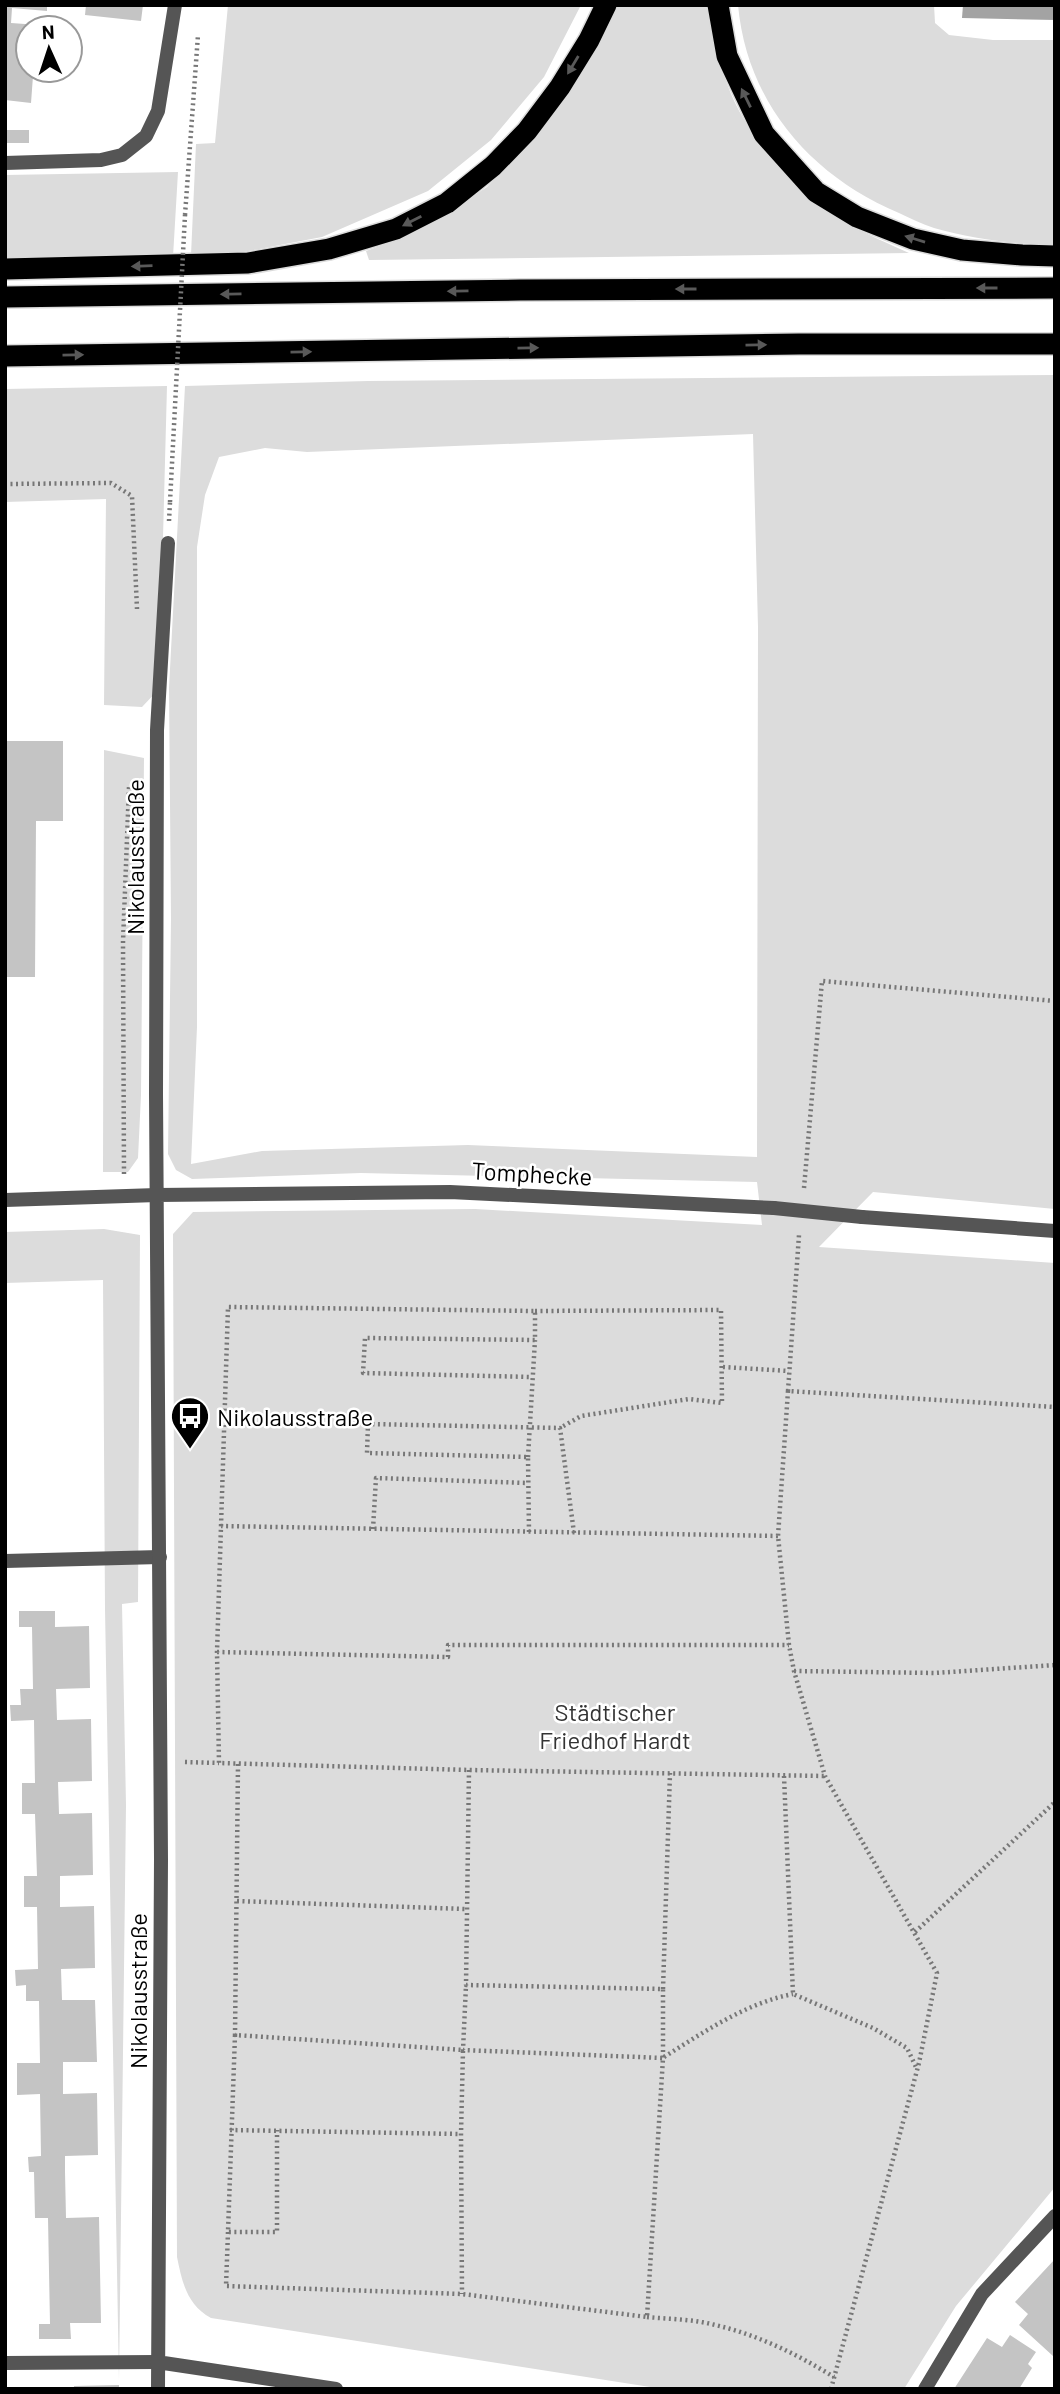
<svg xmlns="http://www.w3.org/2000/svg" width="1060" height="2394" font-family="Barlow,sans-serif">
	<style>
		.green { fill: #dcdcdc; fill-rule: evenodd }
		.water { fill: #a3a3a3 }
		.building { fill: #c4c4c4 }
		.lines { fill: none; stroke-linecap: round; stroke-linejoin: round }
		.motorway-casing { stroke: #dbdbdb; stroke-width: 24 }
		.path { stroke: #777; stroke-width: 4.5; stroke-dasharray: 2 3.5; stroke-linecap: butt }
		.service { stroke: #555; stroke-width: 14 }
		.minor { stroke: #555; stroke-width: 14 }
		.motorway { stroke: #000; stroke-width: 21 }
		.path-bridge { stroke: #777; stroke-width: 4.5; stroke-dasharray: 2 3.5; stroke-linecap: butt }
		.minor-bridge { stroke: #555; stroke-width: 14 }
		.oneway { fill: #595959 }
		.labels { text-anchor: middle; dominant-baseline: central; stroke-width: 5; stroke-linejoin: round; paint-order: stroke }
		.street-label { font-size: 24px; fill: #000; stroke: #fff }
		.poi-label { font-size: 24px; fill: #000; stroke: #fff; text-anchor: start }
		.park-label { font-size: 24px; fill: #333; stroke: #fff }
	</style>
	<rect width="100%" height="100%" fill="#fff"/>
	<!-- green -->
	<path class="green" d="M 228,5 L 581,5 L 544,77 L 491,140 L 428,191 L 322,237 L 243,252 L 191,255 L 196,144 L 215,143 Z
		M 616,5 L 708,5 C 721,108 765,169 851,225 C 869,236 890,244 909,253 L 369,260 L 366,251 L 391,242 L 435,221 L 487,187 L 542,127 L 583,71 Z
		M 738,5 L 934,5 L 935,23 L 949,35 L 993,40 L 1055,40 L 1055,245 C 1014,244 973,239 934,228 C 922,224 910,218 899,213 C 811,176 747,103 738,5 Z
		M 178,172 L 173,257 L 5,261 L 5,175 Z
		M 1055,375 L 1055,1209 L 873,1192 L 819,1247 L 1055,1263 L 1055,2187 L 956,2306 L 904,2389 L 663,2389 L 211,2318 C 187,2305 182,2282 177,2257 L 173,1234 L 193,1212 L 475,1209 L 762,1225 L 757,1182 L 361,1173 L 192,1179 L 176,1170 L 168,1154 L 171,919 L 169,688 L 185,386 L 368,381 ZM 753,434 L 758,627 L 757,1157 L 468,1145 L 262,1151 L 191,1164 L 197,1027 L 197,547 L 205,495 L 219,457 L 265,448 L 307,452 Z
		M 167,386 L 159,689 L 142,707 L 104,705 L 106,499 L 5,502 L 5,389 Z
		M 104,750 L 144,758 L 141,1095 L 138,1158 L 128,1172 L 103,1172 Z
		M 104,1229 L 140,1235 L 138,1602 L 122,1604 L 126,1805 L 119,2381 L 105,1609 L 103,1280 L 5,1283 L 5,1232 Z"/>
	<!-- water -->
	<path class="water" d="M 963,5 L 1055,5 L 1055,20 L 962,18 Z"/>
	<!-- building -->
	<path class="building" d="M 10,5 L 47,5 L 47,11 L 12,8 L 11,23 L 39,25 L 39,28 L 28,28 L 28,70 L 42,70 L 41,77 L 33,76 L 31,103 L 5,100 L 5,7 L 10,7 Z
		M 86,5 L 143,5 L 141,21 L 85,15 Z
		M 5,130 L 29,130 L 29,143 L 5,143 Z
		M 5,741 L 63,741 L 63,821 L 36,821 L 35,977 L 5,977 Z
		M 19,1611 L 55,1611 L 55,1627 L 89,1626 L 90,1688 L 56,1689 L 57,1720 L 91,1719 L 92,1781 L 58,1782 L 59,1814 L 92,1813 L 93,1875 L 60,1876 L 60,1907 L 94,1906 L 95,1968 L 61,1969 L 62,2000 L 95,2000 L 97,2062 L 63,2062 L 63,2094 L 97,2093 L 98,2155 L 65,2156 L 65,2172 L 66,2218 L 99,2217 L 101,2323 L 70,2323 L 71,2339 L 39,2339 L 39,2324 L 50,2324 L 48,2218 L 35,2218 L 34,2172 L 29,2172 L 28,2157 L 41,2156 L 40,2094 L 17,2095 L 17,2063 L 40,2063 L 39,2001 L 26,2001 L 26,1985 L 16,1986 L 15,1970 L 38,1969 L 37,1907 L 24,1907 L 24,1876 L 37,1876 L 35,1814 L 22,1814 L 22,1783 L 35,1783 L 34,1720 L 11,1721 L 10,1705 L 21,1705 L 20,1689 L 33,1689 L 32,1627 L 19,1627 Z
		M 1055,2259 L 1055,2354 L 1053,2356 L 1019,2325 L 1028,2314 L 1015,2302 Z
		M 1010,2335 L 1036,2352 L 1028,2364 L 1032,2368 L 1019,2389 L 954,2389 L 987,2338 L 1002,2347 Z
		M 119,2385 L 119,2389 L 74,2389 L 74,2386 Z"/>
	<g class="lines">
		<!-- motorway casing -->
		<g class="motorway-casing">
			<path id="motorway" d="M 718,5 L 727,56 L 764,134 L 816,192 L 857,217 L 913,239 L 962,250 L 1022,255 L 1055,256
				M 5,269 L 248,263 L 329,249 L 396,229 L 447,203 L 493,166 L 527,131 L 560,87 L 589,40 L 606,5
				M 5,297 L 520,290 L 1055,288
				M 5,356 L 799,344 L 1055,344"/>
		</g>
		<!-- path -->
		<path class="path" d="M 185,215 L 198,35
			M 5,484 L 111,483 L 132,496 L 137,609
			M 169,521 L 170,502
			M 124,1174 L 123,942 L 129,787
			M 804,1188 L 822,981 L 1055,1001
			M 535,1311 L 721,1310 L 722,1403 L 689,1399 L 581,1416 L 560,1428
			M 723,1367 L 789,1371
			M 788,1391 L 799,1235
			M 528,1457 L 535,1340
			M 221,1526 L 228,1307 L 535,1311 L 535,1340 L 365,1338 L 363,1373 L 532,1377
			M 373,1529 L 376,1478 L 528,1483
			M 529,1532 L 528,1457 L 367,1453 L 368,1424 L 560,1428 L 574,1533
			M 778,1536 L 221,1526 L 217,1652 L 219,1763 L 469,1770 L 825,1776
			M 217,1652 L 448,1657 L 448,1645 L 789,1645
			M 794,1671 L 935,1673 L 1055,1665
			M 185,1762 L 219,1763
			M 238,1764 L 235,2035 L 463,2050 L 461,2134 L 462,2294
			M 469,1770 L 466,1985 L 663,1989 L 663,2058
			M 784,1776 L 793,1994 L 873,2028 L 907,2048 L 916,2067
			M 237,1901 L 465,1909
			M 915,1932 L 1055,1802
			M 663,1989 L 670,1773
			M 235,2035 L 228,2232 L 277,2232 L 277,2130
			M 664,2057 C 704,2032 746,2003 793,1994
			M 230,2130 L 460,2134
			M 228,2232 L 226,2286 L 462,2294 L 647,2317 L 663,2058 L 463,2050 L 466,1985
			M 647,2317 C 668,2319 690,2319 711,2324 C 756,2334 795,2353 834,2377
			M 831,2389 L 919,2063 L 937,1973 L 825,1776 L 794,1671 L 789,1645 L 778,1536 L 788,1391 L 1055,1407"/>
		<!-- service -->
		<path class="service" d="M 5,1561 L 160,1557
			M 5,2363 L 157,2362"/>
		<!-- minor -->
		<path class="minor" d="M 5,163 L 101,160 L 122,155 L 146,136 L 158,111 L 175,5
			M 5,1200 L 157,1195 L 450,1192 L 774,1208
			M 862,1217 L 1055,1231
			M 157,2362 L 336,2389
			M 158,2389 L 161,1859 L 156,1094 L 157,730 L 168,543
			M 925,2389 L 982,2294 L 1055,2216"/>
		<!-- motorway -->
		<use href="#motorway" class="motorway"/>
		<!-- path-bridge -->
		<path class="path-bridge" d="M 170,502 L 185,215"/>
		<!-- minor-bridge -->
		<path class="minor-bridge" d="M 774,1208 L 862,1217"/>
	</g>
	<!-- one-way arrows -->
	<defs><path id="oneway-solid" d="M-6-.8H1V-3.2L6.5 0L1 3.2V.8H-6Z" transform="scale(1.75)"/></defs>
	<g class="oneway">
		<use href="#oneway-solid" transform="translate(573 65) rotate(121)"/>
		<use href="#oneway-solid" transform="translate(746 98) rotate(-116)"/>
		<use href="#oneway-solid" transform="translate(412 221) rotate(153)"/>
		<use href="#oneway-solid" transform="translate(915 239) rotate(-163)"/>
		<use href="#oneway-solid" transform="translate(142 266) rotate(178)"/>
		<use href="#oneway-solid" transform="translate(987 288) rotate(180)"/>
		<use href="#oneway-solid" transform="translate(686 289) rotate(180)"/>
		<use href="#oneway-solid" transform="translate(458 291) rotate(179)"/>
		<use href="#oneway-solid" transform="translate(231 294) rotate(179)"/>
		<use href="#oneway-solid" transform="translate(756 345) rotate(-1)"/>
		<use href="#oneway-solid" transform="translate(528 348) rotate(-1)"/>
		<use href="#oneway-solid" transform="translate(301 352) rotate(-1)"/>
		<use href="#oneway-solid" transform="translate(73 355) rotate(-1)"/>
	</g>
	<!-- icons -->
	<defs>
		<g id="bus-pin" transform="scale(2.0125)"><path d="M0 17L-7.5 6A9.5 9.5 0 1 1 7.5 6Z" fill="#000" stroke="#fff"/><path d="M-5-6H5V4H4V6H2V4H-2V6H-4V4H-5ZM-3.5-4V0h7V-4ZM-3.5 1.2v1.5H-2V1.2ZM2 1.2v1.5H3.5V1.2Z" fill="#fff"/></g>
	</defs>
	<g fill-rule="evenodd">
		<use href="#bus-pin" x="190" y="1416"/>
	</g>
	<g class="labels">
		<!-- street labels -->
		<g class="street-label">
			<text transform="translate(134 857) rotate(-90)">Nikolausstraße</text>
			<text transform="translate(532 1173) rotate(3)">Tomphecke</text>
			<text transform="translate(137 1991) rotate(-90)">Nikolausstraße</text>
		</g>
		<!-- poi labels -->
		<g class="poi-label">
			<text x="217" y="1416">Nikolausstraße</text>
		</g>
		<!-- park labels -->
		<g class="park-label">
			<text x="615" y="1711">Städtischer<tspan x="615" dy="28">Friedhof Hardt</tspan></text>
		</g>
	</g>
	<!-- border -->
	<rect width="1060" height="2394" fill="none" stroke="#000000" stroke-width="14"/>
	<!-- north arrow -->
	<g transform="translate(49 49) rotate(357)"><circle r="33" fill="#ffffff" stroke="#999999" stroke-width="2"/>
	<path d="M0-5L12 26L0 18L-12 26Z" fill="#000000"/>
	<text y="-10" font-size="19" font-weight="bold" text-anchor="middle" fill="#000000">N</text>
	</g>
</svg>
